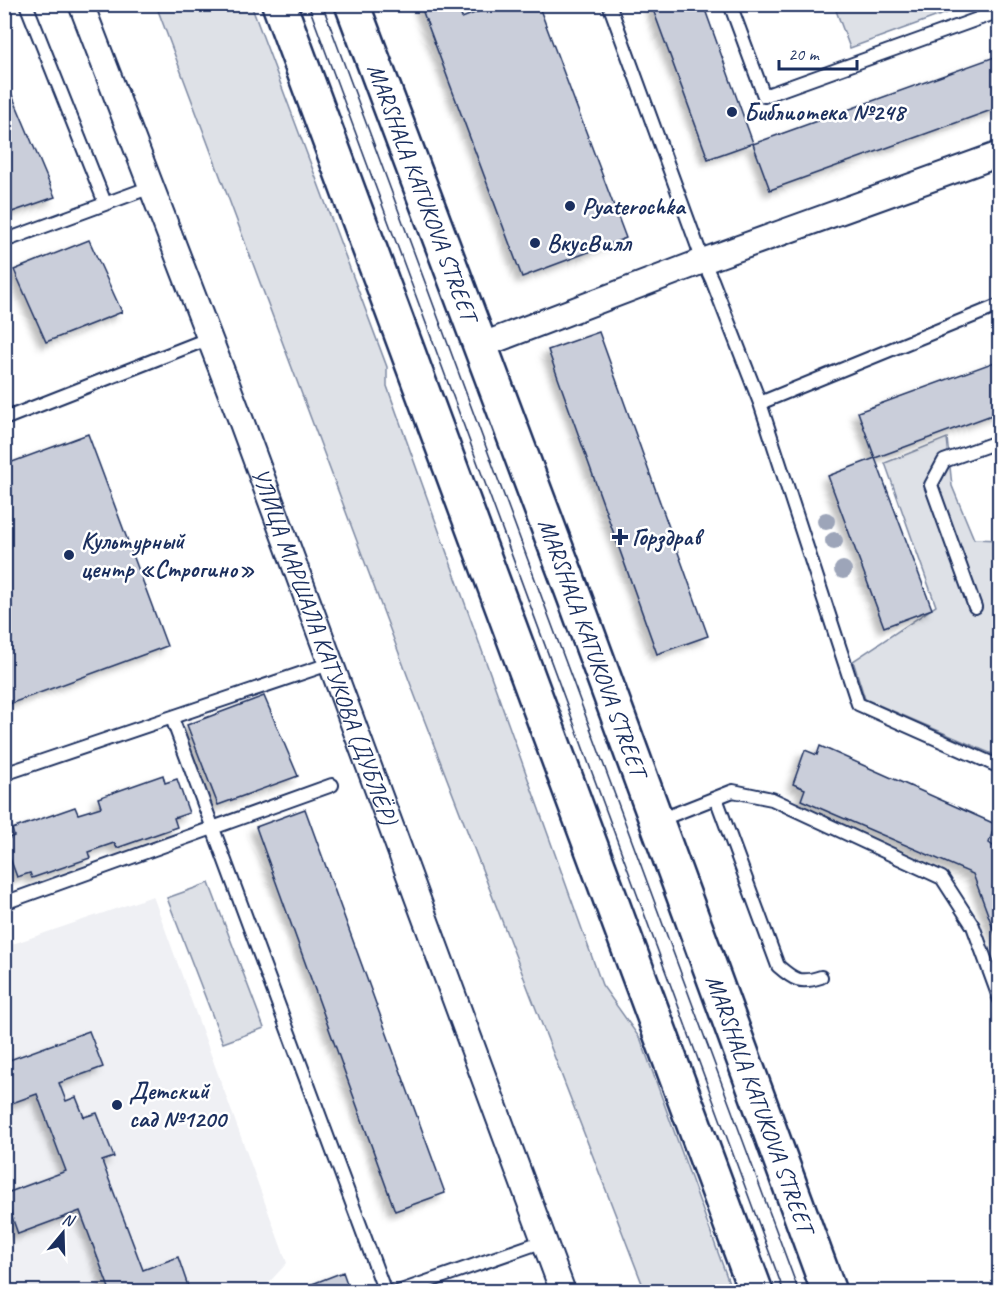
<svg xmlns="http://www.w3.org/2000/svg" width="1004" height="1296" font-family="Caveat,sans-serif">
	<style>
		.built { fill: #eff0f4 }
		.green { fill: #dee1e7; stroke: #7c88a2; stroke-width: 1.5 }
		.building { fill: #caceda; stroke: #1b2f5e; stroke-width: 1.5; filter: url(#shadow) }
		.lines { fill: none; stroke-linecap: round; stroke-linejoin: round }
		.lane-casing { stroke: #1b2f5e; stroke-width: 16 }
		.street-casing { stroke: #1b2f5e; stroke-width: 28 }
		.secondary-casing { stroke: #1b2f5e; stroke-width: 38 }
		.lane { stroke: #fff; stroke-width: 12 }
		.street { stroke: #fff; stroke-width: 24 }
		.secondary { stroke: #fff; stroke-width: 33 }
		.tram { stroke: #1b2f5e; stroke-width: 1.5 }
		.tree { fill: #9da5b9 }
		.poi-dot { fill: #1b2f5e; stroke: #fff; stroke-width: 2 }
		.labels { text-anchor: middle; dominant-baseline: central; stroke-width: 5; stroke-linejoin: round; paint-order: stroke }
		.poi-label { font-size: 24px; font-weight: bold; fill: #1b2f5e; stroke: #fff; text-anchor: start }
		.street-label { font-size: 24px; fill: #1b2f5e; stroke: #fff }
	</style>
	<defs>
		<filter id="shadow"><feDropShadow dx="-5.5" dy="5.5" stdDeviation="3" flood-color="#0004"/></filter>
	</defs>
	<rect width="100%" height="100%" fill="#fff"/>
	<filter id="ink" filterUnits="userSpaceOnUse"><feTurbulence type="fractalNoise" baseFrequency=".0167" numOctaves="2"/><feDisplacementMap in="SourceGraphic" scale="12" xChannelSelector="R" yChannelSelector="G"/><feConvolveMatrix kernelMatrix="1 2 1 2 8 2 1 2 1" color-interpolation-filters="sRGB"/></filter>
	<g filter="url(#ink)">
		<!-- built -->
		<path class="built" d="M 153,896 L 287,1263 L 261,1291 L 5,1291 L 4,947 Z"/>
		<!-- green -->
		<path class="green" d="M 971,4 L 850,48 L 834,5 L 834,4 Z
			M 156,5 L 251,5 L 387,367 L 387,386 L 602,985 L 641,1040 L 732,1291 L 645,1291 L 415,696 Z
			M 947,438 L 952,486 L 974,539 L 999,540 L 999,757 L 865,699 L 853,661 L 936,606 L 885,463 Z
			M 209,883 L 264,1028 L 223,1043 L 167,898 Z"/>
		<!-- building -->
		<path class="building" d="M 420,4 L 457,4 L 462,18 L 498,4 L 538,4 L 626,238 L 522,277 Z
			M 651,4 L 703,4 L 753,143 L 708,159 Z
			M 1000,55 L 1000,107 L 770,190 L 753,144 Z
			M 4,76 L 55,197 L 12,212 L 4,195 Z
			M 89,240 L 122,312 L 46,342 L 14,270 Z
			M 599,332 L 708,636 L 657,654 L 548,350 Z
			M 1000,360 L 1000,412 L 875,458 L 858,412 Z
			M 88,434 L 167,646 L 4,706 L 4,465 Z
			M 875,458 L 932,609 L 884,627 L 828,476 Z
			M 264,696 L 298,776 L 218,805 L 187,725 Z
			M 820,746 L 995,824 L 989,843 L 1000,851 L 1000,947 L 973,874 L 801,800 L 805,789 L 793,784 L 805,750 L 817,755 Z
			M 163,775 L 165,783 L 177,779 L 189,813 L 174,818 L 177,827 L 117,848 L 114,843 L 88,852 L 90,858 L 32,878 L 30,873 L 17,877 L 4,842 L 4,840 L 14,836 L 12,829 L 75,807 L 78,814 L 101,807 L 98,798 Z
			M 305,809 L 445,1193 L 395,1211 L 256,827 Z
			M 89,1031 L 103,1067 L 59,1083 L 66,1101 L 76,1097 L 84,1117 L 97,1113 L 114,1157 L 102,1161 L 143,1270 L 178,1257 L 190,1292 L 100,1292 L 109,1288 L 80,1211 L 18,1234 L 4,1194 L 66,1171 L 37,1094 L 4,1106 L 4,1062 Z
			M 343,1272 L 350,1292 L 303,1292 L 302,1288 Z"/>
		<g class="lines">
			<!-- lane casing -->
			<g class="lane-casing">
				<path id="lane" d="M 26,4 L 105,203
					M 609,4 L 703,261 L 712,280 L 760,403
					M 730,4 L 764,96 L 1000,11
					M 4,241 L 151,187
					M 1000,305 L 760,403 L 858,704 L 1000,767
					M 4,419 L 210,338
					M 975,607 L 931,485 L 944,461 L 1000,441
					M 172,718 L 385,1292
					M 4,774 L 332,663
					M 716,798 L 778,966 C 794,980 800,984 821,977
					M 657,821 L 733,791 L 772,799 L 942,878 L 973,926 L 1000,1000
					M 4,903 L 332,785
					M 398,1292 L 544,1241"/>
			</g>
			<!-- street casing -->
			<g class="street-casing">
				<g id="street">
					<path id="s1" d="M 81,4 L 242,423 L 563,1292"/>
					<path d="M 480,346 L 703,261 L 1000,154"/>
				</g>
			</g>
			<!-- secondary casing -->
			<g class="secondary-casing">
				<g id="secondary">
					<path d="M 279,4 L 756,1292"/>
					<path id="s2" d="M 352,4 L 574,596 L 829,1292"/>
				</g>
			</g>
			<!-- lane -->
			<use href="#lane" class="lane"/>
			<!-- street -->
			<use href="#street" class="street"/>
			<!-- secondary -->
			<use href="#secondary" class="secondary"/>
			<!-- tram -->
			<path class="tram" d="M 308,4 L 784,1292
				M 322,4 L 799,1292"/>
		</g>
		<!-- trees -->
		<g class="tree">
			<circle cx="826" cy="521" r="9"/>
			<circle cx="834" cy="541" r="9"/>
			<circle cx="843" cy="570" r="9"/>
		</g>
	</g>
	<!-- markers -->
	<g class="poi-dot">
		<circle cx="732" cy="112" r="6"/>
		<circle cx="570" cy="206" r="6"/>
		<circle cx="535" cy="243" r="6"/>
		<path d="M617 528h6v6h6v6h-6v6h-6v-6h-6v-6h6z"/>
		<circle cx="69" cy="555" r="6"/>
		<circle cx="117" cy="1105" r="6"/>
	</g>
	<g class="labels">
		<!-- poi labels -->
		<g class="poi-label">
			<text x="744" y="112">Библиотека №248</text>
			<text x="582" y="206">Pyaterochka</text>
			<text x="547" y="243">ВкусВилл</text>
			<text x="632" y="537">Горздрав</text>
			<text x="81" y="541">Культурный<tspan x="81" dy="28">центр «Строгино»</tspan></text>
			<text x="129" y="1091">Детский<tspan x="129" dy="28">сад №1200</tspan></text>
		</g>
		<!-- street labels -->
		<g class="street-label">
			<text stroke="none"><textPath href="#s2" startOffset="201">MARSHALA KATUKOVA STREET</textPath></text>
			<text stroke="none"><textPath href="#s1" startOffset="687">УЛИЦА МАРШАЛА КАТУКОВА (ДУБЛЁР)</textPath></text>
			<text stroke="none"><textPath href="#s2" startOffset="687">MARSHALA KATUKOVA STREET</textPath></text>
			<text stroke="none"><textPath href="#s2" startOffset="1173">MARSHALA KATUKOVA STREET</textPath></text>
		</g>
	</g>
	<!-- margin -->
	<rect width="1004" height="1296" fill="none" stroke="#fff" stroke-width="24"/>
	<rect x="12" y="12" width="980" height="1272" fill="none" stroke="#1b2f5e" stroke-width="2" filter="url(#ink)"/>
	<!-- north arrow -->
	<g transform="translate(63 1233) rotate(19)" stroke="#ffffff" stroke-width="4.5" paint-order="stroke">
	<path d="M0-4.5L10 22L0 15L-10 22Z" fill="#1b2f5e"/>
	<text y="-9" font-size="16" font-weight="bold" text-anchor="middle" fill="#1b2f5e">N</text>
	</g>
	<!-- scale -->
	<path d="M779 60v9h78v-9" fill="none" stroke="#1b2f5e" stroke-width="3"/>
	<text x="788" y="60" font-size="18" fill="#1b2f5e" stroke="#ffffff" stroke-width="4.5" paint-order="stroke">20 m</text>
</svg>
